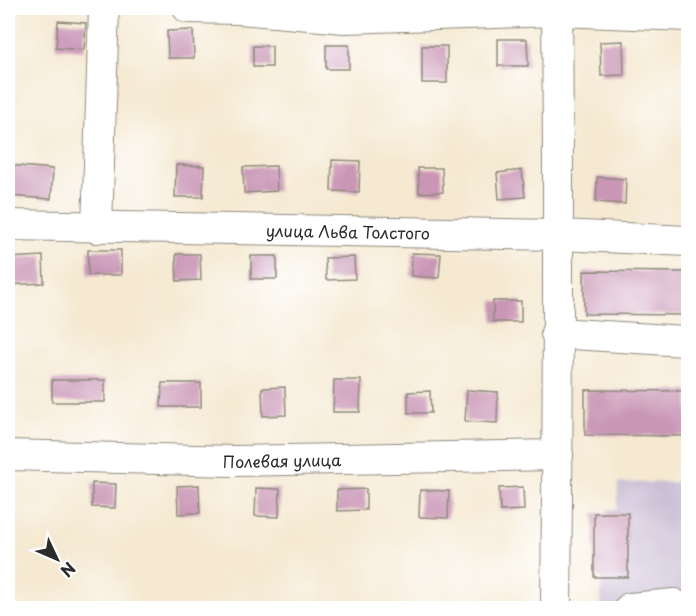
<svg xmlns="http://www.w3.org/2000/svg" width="696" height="616" font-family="'Playpen Sans',sans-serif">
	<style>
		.industrial { fill: #cbbfd5 }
		.building { fill: #c996b6 }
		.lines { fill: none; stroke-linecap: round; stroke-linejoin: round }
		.minor-casing { stroke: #908a7e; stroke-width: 32 }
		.minor { stroke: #fff; stroke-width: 30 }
		.labels { text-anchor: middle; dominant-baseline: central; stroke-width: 5; stroke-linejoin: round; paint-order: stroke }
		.street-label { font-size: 16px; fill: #2b2b2b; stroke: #fff }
	</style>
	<rect width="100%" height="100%" fill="#fff"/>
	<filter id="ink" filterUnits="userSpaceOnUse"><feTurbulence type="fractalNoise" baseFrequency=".0167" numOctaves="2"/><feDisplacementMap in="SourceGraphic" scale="12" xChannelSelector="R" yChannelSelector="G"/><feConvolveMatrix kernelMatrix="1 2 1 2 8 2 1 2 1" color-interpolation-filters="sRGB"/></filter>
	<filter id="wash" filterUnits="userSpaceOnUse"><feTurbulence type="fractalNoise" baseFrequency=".008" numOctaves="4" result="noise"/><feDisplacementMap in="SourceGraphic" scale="24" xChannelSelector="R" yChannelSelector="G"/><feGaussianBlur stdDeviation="1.35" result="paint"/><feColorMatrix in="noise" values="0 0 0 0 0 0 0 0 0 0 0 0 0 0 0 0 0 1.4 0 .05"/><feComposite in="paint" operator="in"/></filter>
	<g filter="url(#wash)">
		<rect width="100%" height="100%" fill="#f5e9d2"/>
		<!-- industrial -->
		<path class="industrial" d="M 688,482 L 688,608 L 600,608 L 607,509 L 617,509 L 618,483 Z"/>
		<g id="blocks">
			<!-- building -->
			<path class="building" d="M 58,21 L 86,23 L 84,50 L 56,48 Z
				M 193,30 L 194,58 L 168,58 L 167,31 Z
				M 498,39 L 527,39 L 528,66 L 498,66 Z
				M 623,41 L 624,75 L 601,76 L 600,42 Z
				M 326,45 L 349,45 L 349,69 L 326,69 Z
				M 253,46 L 272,46 L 272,67 L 253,67 Z
				M 422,46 L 447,46 L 447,83 L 422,83 Z
				M 332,160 L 360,161 L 359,192 L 331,191 Z
				M 8,165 L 53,169 L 51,199 L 8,196 Z
				M 176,165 L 204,166 L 203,197 L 175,197 Z
				M 276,166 L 277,191 L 244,193 L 243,167 Z
				M 418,168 L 442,168 L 443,192 L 419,193 Z
				M 522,170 L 525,197 L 499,199 L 497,173 Z
				M 597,177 L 626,179 L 625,204 L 596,202 Z
				M 88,250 L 121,250 L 121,275 L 88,275 Z
				M 412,253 L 441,254 L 439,278 L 411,276 Z
				M 176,254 L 200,254 L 201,280 L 177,281 Z
				M 43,256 L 44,283 L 8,285 L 8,258 Z
				M 251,256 L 277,256 L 277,279 L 251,279 Z
				M 354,257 L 355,279 L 326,280 L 325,258 Z
				M 584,271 L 688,272 L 688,315 L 584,314 Z
				M 493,301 L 521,301 L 521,322 L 493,322 Z
				M 52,380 L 105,380 L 105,402 L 52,402 Z
				M 334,380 L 361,380 L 360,412 L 333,412 Z
				M 162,383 L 201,383 L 201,407 L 161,407 Z
				M 285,387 L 286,415 L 263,416 L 262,388 Z
				M 467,390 L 498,392 L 497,423 L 465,421 Z
				M 585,390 L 688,391 L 688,436 L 585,435 Z
				M 430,391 L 431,413 L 408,413 L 408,392 Z
				M 92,483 L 116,484 L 115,508 L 92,507 Z
				M 199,485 L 200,513 L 178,514 L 177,486 Z
				M 523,487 L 524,510 L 500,511 L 499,488 Z
				M 256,488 L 280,489 L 279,517 L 255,516 Z
				M 366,489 L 366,510 L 337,511 L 337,490 Z
				M 420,490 L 449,491 L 448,518 L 419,517 Z
				M 594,513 L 628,513 L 628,577 L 594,577 Z"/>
		</g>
	</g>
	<g filter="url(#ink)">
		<use href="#blocks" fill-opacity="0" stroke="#908a7e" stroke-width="1.5"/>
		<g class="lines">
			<!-- minor casing -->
			<g class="minor-casing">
				<g id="minor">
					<path d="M 188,8 L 239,9 L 345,18 L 557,11 L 688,16"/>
					<path id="s1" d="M 8,225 L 560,235 L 688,241"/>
					<path d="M 97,228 L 104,8"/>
					<path d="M 556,333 L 685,341"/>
					<path id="s2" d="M 8,455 L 233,461 L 558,455"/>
					<path d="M 556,608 C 558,408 559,208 557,8"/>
					<path d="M 630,608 L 674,604"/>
				</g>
			</g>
			<!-- minor -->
			<use href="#minor" class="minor"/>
		</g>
	</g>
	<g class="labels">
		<!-- street labels -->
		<g class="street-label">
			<text stroke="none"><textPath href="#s1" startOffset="340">улица Льва Толстого</textPath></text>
			<text stroke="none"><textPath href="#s2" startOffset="274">Полевая улица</textPath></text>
		</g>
	</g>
	<!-- margin -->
	<rect width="696" height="616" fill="none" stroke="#fff" stroke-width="30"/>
	<!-- north arrow -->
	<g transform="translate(57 559) rotate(134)" stroke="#ffffff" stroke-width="4.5" paint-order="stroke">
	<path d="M0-4.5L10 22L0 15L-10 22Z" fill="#2b2b2b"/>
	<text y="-9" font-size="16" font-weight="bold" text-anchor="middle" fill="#2b2b2b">N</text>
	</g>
</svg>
